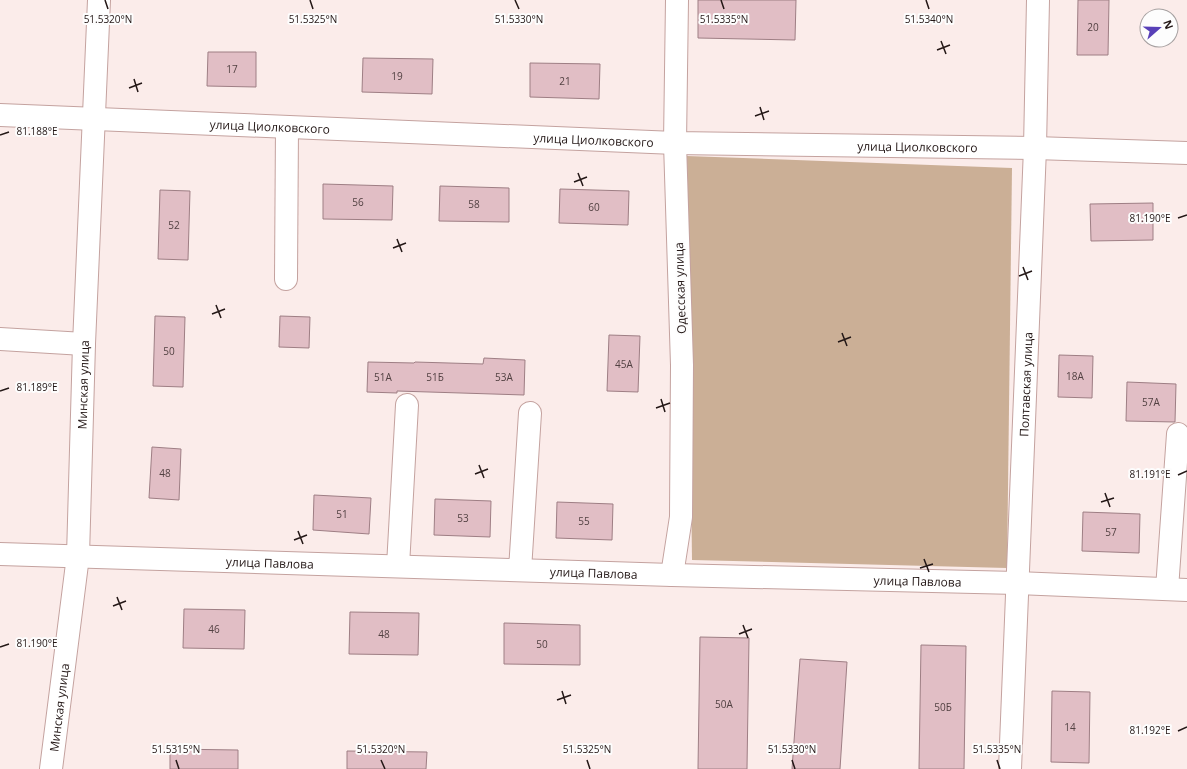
<svg xmlns="http://www.w3.org/2000/svg" width="1187" height="769" font-family="'Open Sans',sans-serif">
	<style>
		.forest { fill: #cbaf96 }
		.building { fill: #e1bec5; stroke: #9e7e84 }
		.lines { fill: none; stroke-linecap: round; stroke-linejoin: round }
		.minor-casing { stroke: #c4a29f; stroke-width: 24 }
		.minor { stroke: #fff; stroke-width: 22 }
		.ticks { fill: none; stroke: #231716; stroke-width: 1.5 }
		.labels { text-anchor: middle; dominant-baseline: central; stroke-width: 4; stroke-linejoin: round; paint-order: stroke }
		.number-label { font-size: 10px; fill: #524142 }
		.street-label { font-size: 12px; fill: #231716; stroke: #fdfdfd }
		.ticks-label { font-size: 10px; text-anchor: middle; fill: #231716; stroke: #fdfdfd; stroke-width: 4; stroke-linejoin: round; paint-order: stroke }
	</style>
	<rect width="100%" height="100%" fill="#fbecea"/>
	<!-- forest -->
	<path class="forest" d="M 687,156 L 1012,168 L 1007,568 L 692,560 Z"/>
	<!-- building -->
	<path class="building" d="M 698,0 L 796,0 L 795,40 L 698,38 Z
		M 1078,0 L 1109,0 L 1108,55 L 1077,55 Z
		M 208,52 L 256,52 L 256,87 L 207,86 Z
		M 363,58 L 433,59 L 432,94 L 362,92 Z
		M 530,63 L 600,64 L 599,99 L 530,97 Z
		M 323,184 L 393,186 L 392,220 L 323,219 Z
		M 440,186 L 509,188 L 509,222 L 439,221 Z
		M 560,189 L 629,191 L 628,225 L 559,223 Z
		M 160,190 L 190,191 L 188,260 L 158,259 Z
		M 1153,203 L 1153,240 L 1091,241 L 1090,204 Z
		M 155,316 L 185,317 L 183,387 L 153,386 Z
		M 280,316 L 310,317 L 309,348 L 279,347 Z
		M 609,335 L 640,336 L 638,392 L 607,391 Z
		M 1059,355 L 1093,356 L 1092,398 L 1058,397 Z
		M 484,358 L 525,360 L 524,395 L 397,391 L 397,393 L 367,392 L 368,362 L 414,363 L 415,362 L 483,364 Z
		M 1127,382 L 1176,384 L 1175,422 L 1126,421 Z
		M 152,447 L 181,449 L 179,500 L 149,498 Z
		M 314,495 L 371,498 L 369,534 L 313,530 Z
		M 435,499 L 491,501 L 490,537 L 434,535 Z
		M 557,502 L 613,504 L 612,540 L 556,538 Z
		M 1083,512 L 1140,514 L 1139,553 L 1082,551 Z
		M 184,609 L 245,610 L 244,649 L 183,648 Z
		M 350,612 L 419,613 L 418,655 L 349,654 Z
		M 504,623 L 580,625 L 580,665 L 504,664 Z
		M 700,637 L 749,638 L 747,769 L 698,769 Z
		M 921,645 L 966,646 L 964,769 L 919,769 Z
		M 800,659 L 847,662 L 840,769 L 792,769 Z
		M 1052,691 L 1090,692 L 1089,763 L 1051,762 Z
		M 170,749 L 238,750 L 238,769 L 170,769 Z
		M 347,751 L 427,752 L 426,769 L 347,769 Z"/>
	<g class="lines">
		<!-- minor casing -->
		<g class="minor-casing">
			<g id="minor">
				<path id="s1" d="M 0,115 L 675,143 L 1035,148 L 1187,153"/>
				<path d="M 286,279 L 287,127"/>
				<path d="M 0,339 L 84,344"/>
				<path id="s2" d="M 0,554 L 672,575 L 1017,583 L 1187,590"/>
				<path d="M 398,566 L 407,405"/>
				<path d="M 520,570 L 530,413"/>
				<path d="M 672,575 L 681,517 L 682,365 L 675,143 L 677,0"/>
				<path d="M 1167,589 L 1178,434"/>
				<path id="s3" d="M 51,769 L 78,556 L 84,344 L 99,0"/>
				<path id="s4" d="M 1010,769 L 1035,148 L 1038,0"/>
			</g>
		</g>
		<!-- minor -->
		<use href="#minor" class="minor"/>
	</g>
	<!-- ticks -->
	<path class="ticks" d="M 105,0 L 108,9M 310,0 L 313,9M 515,0 L 519,9M 721,0 L 724,9M 926,0 L 929,9M 941,41 L 946,54M 937,50 L 950,45M 134,79 L 138,92M 129,88 L 142,83M 760,107 L 764,120M 755,116 L 769,111M 0,135 L 9,132M 578,173 L 583,186M 574,182 L 587,177M 1178,218 L 1187,215M 397,239 L 402,252M 393,248 L 406,243M 1023,267 L 1028,280M 1019,276 L 1032,271M 216,305 L 221,318M 212,314 L 225,309M 842,333 L 847,346M 838,342 L 851,337M 0,391 L 9,388M 661,399 L 665,412M 656,408 L 670,403M 479,465 L 484,478M 475,474 L 488,469M 1178,475 L 1187,471M 1105,493 L 1110,507M 1101,502 L 1114,498M 298,531 L 303,544M 294,540 L 307,535M 924,559 L 929,572M 920,568 L 933,564M 117,597 L 122,610M 113,606 L 126,601M 743,625 L 748,638M 739,634 L 752,629M 0,647 L 9,644M 562,691 L 566,704M 557,700 L 571,695M 1178,731 L 1187,727M 176,760 L 179,769M 381,760 L 385,769M 587,760 L 590,769M 792,760 L 795,769M 997,760 L 1000,769"/>
	<g class="labels">
		<!-- number labels -->
		<g class="number-label">
			<text x="1093" y="27">20</text>
			<text x="232" y="69">17</text>
			<text x="397" y="76">19</text>
			<text x="565" y="81">21</text>
			<text x="358" y="202">56</text>
			<text x="474" y="204">58</text>
			<text x="594" y="207">60</text>
			<text x="174" y="225">52</text>
			<text x="169" y="351">50</text>
			<text x="624" y="364">45А</text>
			<text x="1075" y="376">18А</text>
			<text x="383" y="377">51А</text>
			<text x="435" y="377">51Б</text>
			<text x="504" y="377">53А</text>
			<text x="1151" y="402">57А</text>
			<text x="165" y="473">48</text>
			<text x="342" y="514">51</text>
			<text x="463" y="518">53</text>
			<text x="584" y="521">55</text>
			<text x="1111" y="532">57</text>
			<text x="214" y="629">46</text>
			<text x="384" y="634">48</text>
			<text x="542" y="644">50</text>
			<text x="724" y="704">50А</text>
			<text x="943" y="707">50Б</text>
			<text x="1070" y="727">14</text>
		</g>
		<!-- street labels -->
		<g class="street-label">
			<text stroke="none"><textPath href="#s1" startOffset="270">улица Циолковского</textPath></text>
			<text stroke="none"><textPath href="#s1" startOffset="594">улица Циолковского</textPath></text>
			<text stroke="none"><textPath href="#s1" startOffset="918">улица Циолковского</textPath></text>
			<text transform="translate(680 288) rotate(-92)">Одесская улица</text>
			<text stroke="none"><textPath href="#s3" startOffset="386">Минская улица</textPath></text>
			<text stroke="none"><textPath href="#s4" startOffset="385">Полтавская улица</textPath></text>
			<text stroke="none"><textPath href="#s2" startOffset="270">улица Павлова</textPath></text>
			<text stroke="none"><textPath href="#s2" startOffset="594">улица Павлова</textPath></text>
			<text stroke="none"><textPath href="#s2" startOffset="918">улица Павлова</textPath></text>
			<text stroke="none"><textPath href="#s3" startOffset="62">Минская улица</textPath></text>
		</g>
	</g>
	<g class="ticks-label">
		<text x="108" y="23">51.5320°N</text>
		<text x="313" y="23">51.5325°N</text>
		<text x="519" y="23">51.5330°N</text>
		<text x="724" y="23">51.5335°N</text>
		<text x="929" y="23">51.5340°N</text>
		<text x="37" y="135">81.188°E</text>
		<text x="1150" y="222">81.190°E</text>
		<text x="37" y="391">81.189°E</text>
		<text x="1150" y="478">81.191°E</text>
		<text x="37" y="647">81.190°E</text>
		<text x="1150" y="734">81.192°E</text>
		<text x="176" y="753">51.5315°N</text>
		<text x="381" y="753">51.5320°N</text>
		<text x="587" y="753">51.5325°N</text>
		<text x="792" y="753">51.5330°N</text>
		<text x="997" y="753">51.5335°N</text>
	</g>
	<!-- north arrow -->
	<g transform="translate(1159 28) rotate(70)"><circle r="19" fill="#fdfdfd" stroke="#a6a1a1"/>
	<path d="M0-3L7 15L0 10L-7 15Z" fill="#5840b8"/>
	<text y="-6" font-size="11" font-weight="bold" text-anchor="middle" fill="#231716">N</text>
	</g>
</svg>
